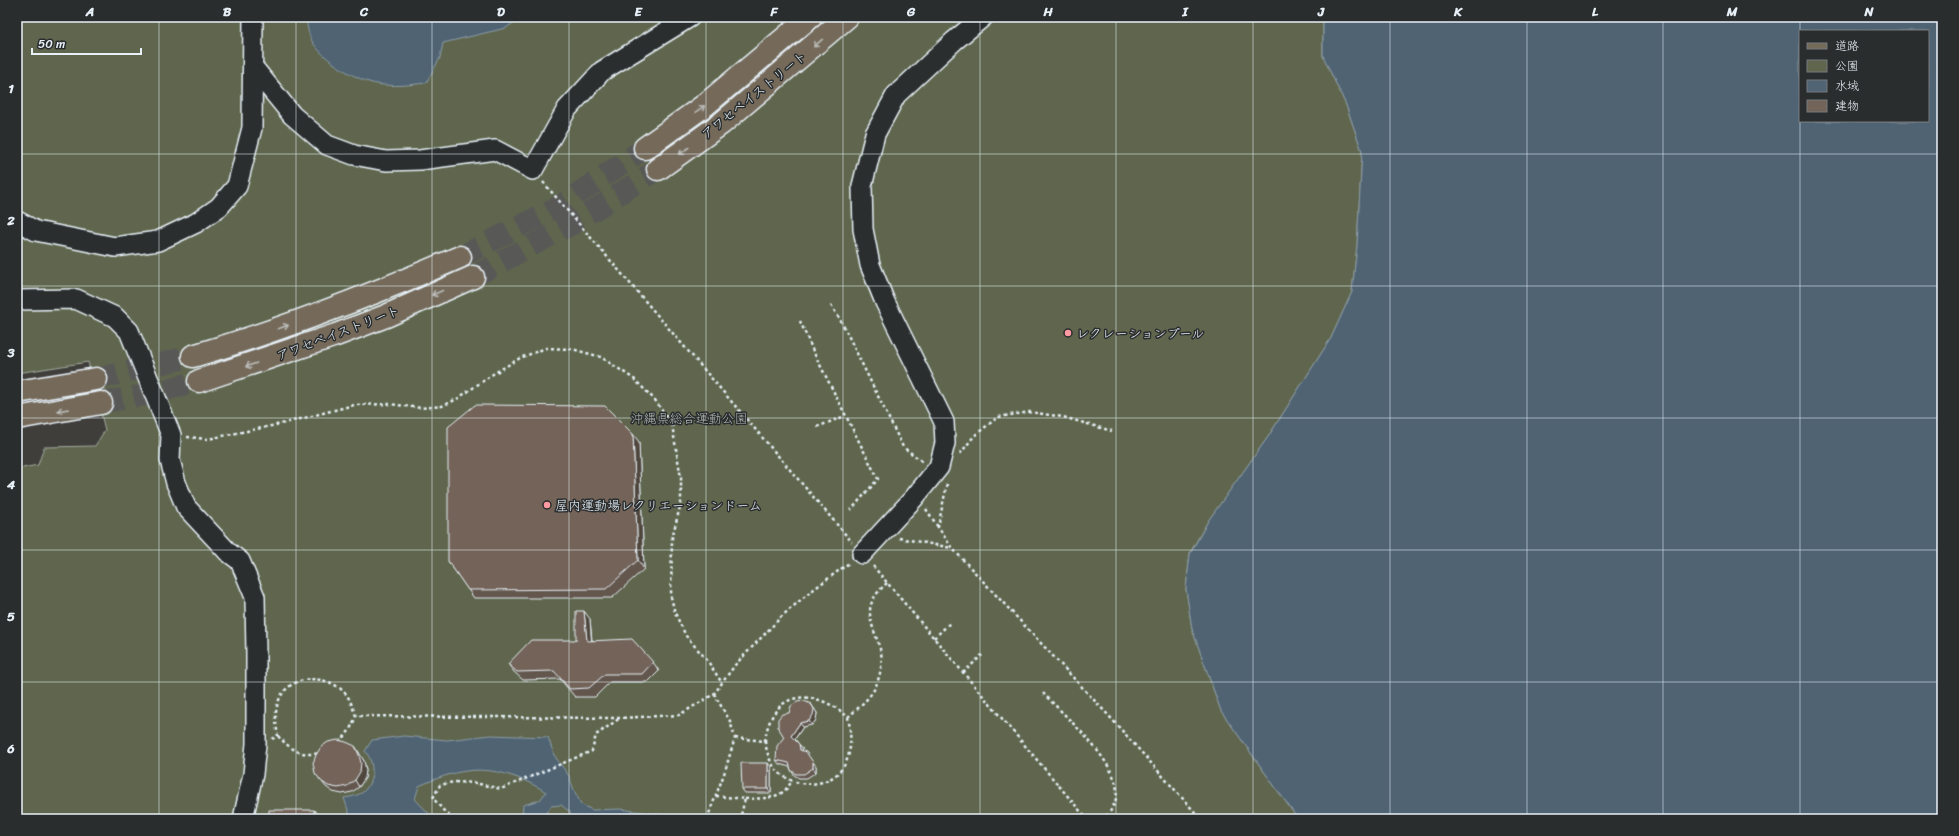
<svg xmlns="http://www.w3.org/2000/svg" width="1959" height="836" font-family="Sriracha,'Klee One',sans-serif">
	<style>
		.green { fill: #5f664d; stroke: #a4aca2 }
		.water { fill: #506473; stroke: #8d9ca8; fill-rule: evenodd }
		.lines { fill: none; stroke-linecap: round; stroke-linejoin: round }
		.major-tunnel { stroke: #595957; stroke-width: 22; stroke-dasharray: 22 11; stroke-linecap: butt }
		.minor-casing { stroke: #e8f1f8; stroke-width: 22 }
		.major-casing { stroke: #e8f1f8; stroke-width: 25 }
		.path { stroke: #e8f1f8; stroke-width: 2.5; stroke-dasharray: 3 3; stroke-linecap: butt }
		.minor { stroke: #2a2d2e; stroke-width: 19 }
		.major { stroke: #746a5a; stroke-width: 22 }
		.wall { fill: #63564d; stroke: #e8f1f8 }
		.shaded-wall { fill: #50463e; stroke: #e8f1f8 }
		.building { fill: #736459; stroke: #e8f1f8 }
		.oneway { stroke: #babbb9 }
		.grid { fill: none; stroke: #e8f1f8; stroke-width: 1; stroke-opacity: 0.55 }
		.poi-dot { fill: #ff9aa2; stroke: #2a2d2e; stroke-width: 1.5 }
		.labels { text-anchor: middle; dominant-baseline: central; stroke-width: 3; stroke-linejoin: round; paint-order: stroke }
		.street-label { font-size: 13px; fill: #e8f1f8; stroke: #2a2d2e }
		.poi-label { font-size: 13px; fill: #e8f1f8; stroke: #2a2d2e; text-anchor: start }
		.park-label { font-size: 13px; fill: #b1b9b4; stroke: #2a2d2e }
		.neatline { fill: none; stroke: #e8f1f8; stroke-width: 1.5 }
		.grid-label { font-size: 13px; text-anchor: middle; font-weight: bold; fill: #e8f1f8 }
	</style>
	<rect width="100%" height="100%" fill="#403e3b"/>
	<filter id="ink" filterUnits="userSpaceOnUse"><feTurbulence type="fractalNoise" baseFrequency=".025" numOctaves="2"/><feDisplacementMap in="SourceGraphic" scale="8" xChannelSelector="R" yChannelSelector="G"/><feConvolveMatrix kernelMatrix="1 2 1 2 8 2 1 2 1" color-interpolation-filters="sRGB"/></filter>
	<g filter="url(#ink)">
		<!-- green -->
		<path class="green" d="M 17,17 L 1323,17 L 1323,56 L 1346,105 L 1362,151 L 1357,246 L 1352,292 L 1331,338 L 1268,437 L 1208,521 L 1190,553 L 1186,589 L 1192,629 L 1221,711 L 1298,819 L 17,819 L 17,469 L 38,465 L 44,447 L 95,446 L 105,430 L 88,362 L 17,373 Z"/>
		<!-- water -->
		<path class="water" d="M 306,17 L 522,17 L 506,28 L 443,43 L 440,58 L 426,83 C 409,85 394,87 377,84 C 357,81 322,59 312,41 C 308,34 307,25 306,17 Z
			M 1323,17 L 1942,17 L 1942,819 L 1298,819 L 1221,711 L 1192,629 L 1186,589 L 1190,554 L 1208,521 L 1268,437 L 1331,338 L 1352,292 L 1357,246 L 1362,151 L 1346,105 L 1323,56 ZM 1800,31 L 1928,31 L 1928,121 L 1800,121 Z
			M 490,735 L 548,737 L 554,755 L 569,776 L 574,790 L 581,804 L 592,810 L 620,809 L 671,816 L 674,819 L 571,819 L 570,812 L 561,805 L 551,806 L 543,819 L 522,819 L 523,805 L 540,800 L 546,792 C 537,786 528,782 518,778 C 481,764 455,770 419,786 L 415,799 L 434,819 L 351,819 L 344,798 C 351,797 361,795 365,790 C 375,779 374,761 365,751 L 372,740 L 404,736 L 447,740 Z"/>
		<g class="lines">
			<!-- major-tunnel -->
			<path class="major-tunnel" d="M 460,257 L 561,205 L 645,148
				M 473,277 L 574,223 L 658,169
				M 96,379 L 193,356
				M 101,403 L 150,394 L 199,381"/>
			<!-- minor casing -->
			<g class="minor-casing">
				<path id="minor" d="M 253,67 L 292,115 L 327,145 L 354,155 L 386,161 L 420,160 L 495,150 L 533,170 L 567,109 L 602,71 L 690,17
					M 17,221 L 36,231 L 115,247 L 158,241 L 196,223 L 219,207 L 237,186 L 252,128 L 253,17
					M 17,300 L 76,299 L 115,317 L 129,331 L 171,435 L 170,460 L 176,483 L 186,507 L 228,552 L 240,561 L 255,597 L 256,653 L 256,744 L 253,774 L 243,819
					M 862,554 L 914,498 L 939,467 L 945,443 L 944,422 L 885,302 L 870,265 L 863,229 L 862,186 L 875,134 L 896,95 L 954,41 L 983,17"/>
			</g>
			<!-- major casing -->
			<g class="major-casing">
				<path id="major" d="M 645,148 L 705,105 L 810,17
					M 658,169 L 722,123 L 847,17
					M 193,356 C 284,329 372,295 460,257
					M 199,381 L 336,335 L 386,316 L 473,277
					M 17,392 L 96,379
					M 17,418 L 101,403"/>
			</g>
			<!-- path -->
			<path class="path" d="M 543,182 L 852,542
				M 831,305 L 842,323 L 903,447 L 923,462
				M 800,321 L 813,351 L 878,479 L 851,510
				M 817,427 L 845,416
				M 187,437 L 208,439 L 281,424 L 354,405 L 389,404 L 421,408 L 442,406 L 457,399 L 493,374 L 520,358 L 546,348 L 572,349 L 601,357 L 634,379 L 655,400 L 672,425 L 681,478 L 681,503 L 672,538 L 671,597 L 675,613 L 686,636 L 707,660 L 722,683
				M 960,454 L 974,436 L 998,417 L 1030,412 L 1063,417 L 1112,431
				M 947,484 L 938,527 L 952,548 L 1109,716 L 1201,819
				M 926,509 L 938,527
				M 899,538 L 952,548
				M 873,566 L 1087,819
				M 934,638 L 951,622
				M 963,673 L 982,655
				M 1043,693 C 1064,715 1106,752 1115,781 C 1120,795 1114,810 1103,819
				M 278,736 C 290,749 302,757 319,753
				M 735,738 L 765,741 C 771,689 814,687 848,717 C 857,709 869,699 875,688 C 880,677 884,660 880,649 C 871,619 860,607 887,583
				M 272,739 L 278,736 C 276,724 274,712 279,700 C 290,673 328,674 345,693 C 350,698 353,709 356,716 L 620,718 L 679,715 L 714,694 L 735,665 L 782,616 L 810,592 L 849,563
				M 765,741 C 767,754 771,767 782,775 C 802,790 835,786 846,762 C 852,749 851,731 848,717
				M 339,742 C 348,735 352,726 356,716
				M 716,796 L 745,799 L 740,819
				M 745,799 C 765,798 783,800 792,780
				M 454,819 L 443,810 L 433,798 L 440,785 L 454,782 L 475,783 L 501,789 L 592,751 L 596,735 L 620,718
				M 707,819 L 724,774 L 735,738 L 730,721 L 714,694"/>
			<!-- minor -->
			<use href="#minor" class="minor"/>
			<!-- major -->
			<use href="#major" class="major"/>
		</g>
		<!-- wall -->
		<path class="wall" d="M 639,442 L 644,569 L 612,598 L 474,598 L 448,561 Z
			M 590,619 L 592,640 L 653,662 L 659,671 L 648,682 L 610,682 L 595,697 L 575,697 L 560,679 L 523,680 L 514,672 L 508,664 L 576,640 Z
			M 811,704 L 817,713 L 816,720 L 812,725 L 803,727 L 795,739 L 802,748 L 802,751 L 816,766 L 816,772 L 807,778 L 799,778 L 794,775 L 791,770 L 790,767 L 779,764 L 776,760 L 784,737 L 789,713 Z
			M 355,746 L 364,761 L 366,770 L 365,778 L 359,787 L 352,792 L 342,794 L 333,792 L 326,787 L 315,773 Z
			M 771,767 L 771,793 L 745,793 L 742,789 Z"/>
		<!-- shaded-wall -->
		<path class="shaded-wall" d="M 633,434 L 639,442 L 644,569 L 638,560 Z
			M 584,611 L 590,619 L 592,649 L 587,641 Z
			M 811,704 L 817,713 L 816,720 L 812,725 L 809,721 Z
			M 800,723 L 803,727 L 794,740 L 791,736 Z
			M 799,744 L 802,748 L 803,755 L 800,750 Z
			M 355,746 L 364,761 L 366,770 L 365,778 L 359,787 L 355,780 Z
			M 813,762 L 816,766 L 816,772 L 813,768 Z
			M 768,763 L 771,767 L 771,793 L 768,789 Z
			M 314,810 L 317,814 L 317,819 L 314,819 Z"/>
		<!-- building -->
		<path class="building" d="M 475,405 L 605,406 L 633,434 L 638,560 L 606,589 L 468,590 L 448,561 L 448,427 Z
			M 576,611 L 584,611 L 587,641 L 632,639 L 653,662 L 642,674 L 605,674 L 589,688 L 570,689 L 554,671 L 517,672 L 508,664 L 531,640 L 576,640 Z
			M 804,701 L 811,704 L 814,709 L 813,715 L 809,721 L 800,723 L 791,736 L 799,744 L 800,750 L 806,752 L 813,762 L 813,768 L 804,774 L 796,774 L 791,770 L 789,763 L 776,760 L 777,746 L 784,737 L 778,727 L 778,719 L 782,714 L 789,713 L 791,706 L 797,702 Z
			M 338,740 L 346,742 L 355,746 L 359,755 L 361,763 L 360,772 L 355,780 L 347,786 L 338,788 L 328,786 L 321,781 L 315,773 L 313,763 L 316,755 L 321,747 L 328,742 Z
			M 741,763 L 768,763 L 768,789 L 742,789 Z
			M 269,810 L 314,810 L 314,819 L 269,819 Z"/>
		<!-- one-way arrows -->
		<defs><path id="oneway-shaft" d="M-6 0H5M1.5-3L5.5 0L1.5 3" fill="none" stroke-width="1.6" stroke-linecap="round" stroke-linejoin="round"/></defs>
		<g class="oneway">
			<use href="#oneway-shaft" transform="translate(818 43) rotate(139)"/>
			<use href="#oneway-shaft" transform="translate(700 109) rotate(-35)"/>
			<use href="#oneway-shaft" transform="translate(684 151) rotate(144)"/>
			<use href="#oneway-shaft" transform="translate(437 293) rotate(156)"/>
			<use href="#oneway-shaft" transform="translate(283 327) rotate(-19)"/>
			<use href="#oneway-shaft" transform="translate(251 365) rotate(161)"/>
			<use href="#oneway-shaft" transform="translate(63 410) rotate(170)"/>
		</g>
	</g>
	<!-- grid -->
	<path class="grid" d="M 159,17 L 159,819M 296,17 L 296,819M 432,17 L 432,819M 569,17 L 569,819M 706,17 L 706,819M 843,17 L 843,819M 980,17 L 980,819M 1116,17 L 1116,819M 1253,17 L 1253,819M 1390,17 L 1390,819M 1527,17 L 1527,819M 1663,17 L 1663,819M 1800,17 L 1800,31M 1800,121 L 1800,819M 17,154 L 1942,154M 17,286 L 1942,286M 17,418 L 1942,418M 17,550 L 1942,550M 17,682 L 1942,682"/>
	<!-- markers -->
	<g class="poi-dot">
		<circle cx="1068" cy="333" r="4"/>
		<circle cx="547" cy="505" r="4"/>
	</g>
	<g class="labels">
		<!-- street labels -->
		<g class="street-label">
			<text transform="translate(754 95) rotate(-39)">アワセベイストリート</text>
			<text transform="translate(338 333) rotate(-21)">アワセベイストリート</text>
		</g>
		<!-- poi labels -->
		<g class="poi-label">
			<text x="1076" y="333">レクレーションプール</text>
			<text x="555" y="505">屋内運動場レクリエーションドーム</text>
		</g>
		<!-- park labels -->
		<g class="park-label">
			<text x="689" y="418">沖縄県総合運動公園</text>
		</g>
	</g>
	<!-- margin -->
	<rect width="1959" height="836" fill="none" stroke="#2a2d2e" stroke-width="44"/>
	<!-- legend -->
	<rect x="1799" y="30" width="130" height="92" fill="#2a2d2e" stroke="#767b7f"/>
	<rect x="1807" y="43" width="20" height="6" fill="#746a5a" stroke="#767b7f"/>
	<text x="1835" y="50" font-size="12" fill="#e8f1f8">道路</text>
	<rect x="1807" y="60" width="20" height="12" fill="#5f664d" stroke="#767b7f"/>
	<text x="1835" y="70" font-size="12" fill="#e8f1f8">公園</text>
	<rect x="1807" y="80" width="20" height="12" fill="#506473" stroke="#767b7f"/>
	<text x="1835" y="90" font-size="12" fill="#e8f1f8">水域</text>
	<rect x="1807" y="100" width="20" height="12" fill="#736459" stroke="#767b7f"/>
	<text x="1835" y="110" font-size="12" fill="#e8f1f8">建物</text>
	<!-- scale -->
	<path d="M32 48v6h109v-6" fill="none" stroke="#e8f1f8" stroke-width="2"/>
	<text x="38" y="48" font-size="12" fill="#e8f1f8" stroke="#2a2d2e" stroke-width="3" paint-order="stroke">50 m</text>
	<rect x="22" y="22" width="1915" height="792" class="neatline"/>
	<g class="grid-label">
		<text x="90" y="16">A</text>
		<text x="227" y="16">B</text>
		<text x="364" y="16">C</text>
		<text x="501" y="16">D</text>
		<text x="638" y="16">E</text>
		<text x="774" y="16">F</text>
		<text x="911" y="16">G</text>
		<text x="1048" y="16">H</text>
		<text x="1185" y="16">I</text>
		<text x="1321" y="16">J</text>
		<text x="1458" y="16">K</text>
		<text x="1595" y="16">L</text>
		<text x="1732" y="16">M</text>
		<text x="1869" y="16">N</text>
		<text x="11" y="93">1</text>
		<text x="11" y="225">2</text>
		<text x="11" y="357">3</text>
		<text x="11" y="489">4</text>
		<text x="11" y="621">5</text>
		<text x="11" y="753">6</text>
	</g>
</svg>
